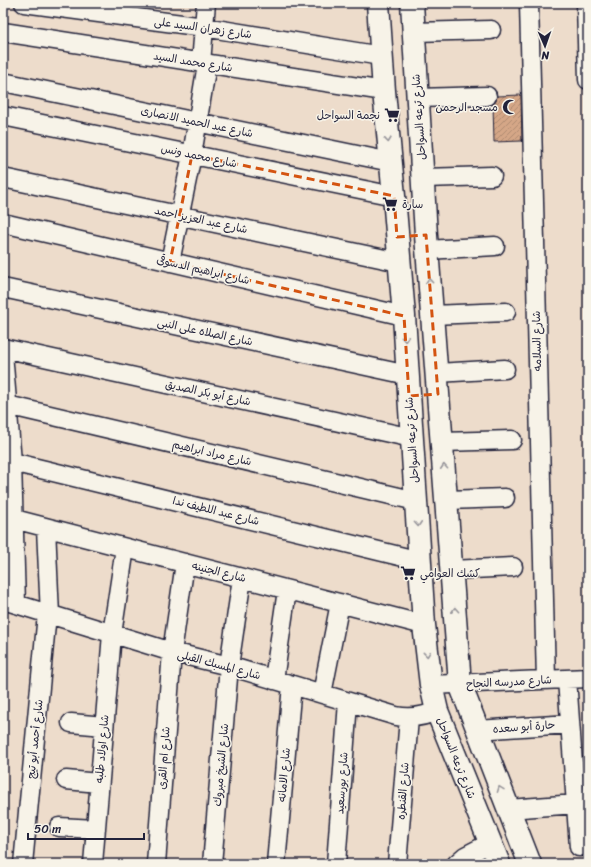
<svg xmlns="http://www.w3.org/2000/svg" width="591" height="867" font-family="Sriracha,'Playpen Sans Arabic',sans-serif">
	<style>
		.building { fill: url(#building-hatch); stroke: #22223b }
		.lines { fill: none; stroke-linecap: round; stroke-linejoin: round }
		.minor-casing { stroke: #22223b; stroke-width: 21 }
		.major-casing { stroke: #22223b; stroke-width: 25 }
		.minor { stroke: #f7f3e8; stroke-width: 18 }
		.major { stroke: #f7f3e8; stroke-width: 22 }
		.oneway { stroke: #97959a }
		.marked { fill: none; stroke: #d45411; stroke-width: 3; stroke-dasharray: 8 5; stroke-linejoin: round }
		.labels { text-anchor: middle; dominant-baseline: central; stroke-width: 3; stroke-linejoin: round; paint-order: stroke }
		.street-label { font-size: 11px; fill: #22223b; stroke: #f7f3e8 }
		.poi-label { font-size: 11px; fill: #22223b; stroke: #f7f3e8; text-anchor: end }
	</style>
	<defs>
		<pattern id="building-hatch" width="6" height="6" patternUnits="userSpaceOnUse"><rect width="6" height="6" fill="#d5a787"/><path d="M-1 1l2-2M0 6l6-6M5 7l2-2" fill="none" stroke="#ac8870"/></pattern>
	</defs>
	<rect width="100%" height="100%" fill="#eddccb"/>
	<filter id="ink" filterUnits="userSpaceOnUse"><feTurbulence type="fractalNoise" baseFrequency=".025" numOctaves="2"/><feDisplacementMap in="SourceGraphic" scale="8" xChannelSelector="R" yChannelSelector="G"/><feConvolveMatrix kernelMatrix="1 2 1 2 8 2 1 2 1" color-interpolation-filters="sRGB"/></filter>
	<g filter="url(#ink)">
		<!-- building -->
		<path class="building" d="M 521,95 L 522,141 L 494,142 L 493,105 L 496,101 L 497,96 Z"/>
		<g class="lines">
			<!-- minor casing -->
			<g class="minor-casing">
				<path id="minor" d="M 24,3 L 204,27 L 381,56
					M 529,3 L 546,680
					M 586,3 L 588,80
					M 3,32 L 384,91
					M 414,32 L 491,30
					M 201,63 L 206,3
					M 3,82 L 391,162
					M 418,98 L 487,96
					M 3,116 L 394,196
					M 3,178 L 399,262
					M 423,178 L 492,176
					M 3,223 L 404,316
					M 427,250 L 495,246
					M 170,262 L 192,155 L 207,64
					M 3,288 L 408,375
					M 432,315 L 506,312
					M 3,348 L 412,438
					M 3,353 L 12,462 L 16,604
					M 437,373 L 505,369
					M 7,405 L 416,501
					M 442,442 L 512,440
					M 12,462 L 420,561
					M 447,500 L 505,498
					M 14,519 L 424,625
					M 46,528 L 50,615
					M 452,570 L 513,567
					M 3,600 L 172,652 L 229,666 L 396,716 C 411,719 423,717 437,711
					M 567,679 L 579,847
					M 274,680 L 287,590
					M 431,685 L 588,678
					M 322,694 L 340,603
					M 71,723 L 104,726
					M 477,730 L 570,724
					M 66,780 L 99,783
					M 508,809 L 576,804
					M 59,827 L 96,829
					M 23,864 L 47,614
					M 93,864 L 112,634 L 125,548
					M 156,864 L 172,652 L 185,563
					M 212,864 L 229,666 L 242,578
					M 276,864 L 292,685
					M 336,864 L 348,702
					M 397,864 L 409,718
					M 456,864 L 465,856 L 490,843"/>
			</g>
			<!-- major casing -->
			<g class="major-casing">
				<path id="major" d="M 378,3 L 384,91 L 394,196 L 404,316 L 424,625 L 431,685 L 437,711 L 499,864
					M 412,3 L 426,235 L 460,684 L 530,864"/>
			</g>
			<!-- minor -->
			<use href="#minor" class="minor"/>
			<!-- major -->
			<use href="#major" class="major"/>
		</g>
		<!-- one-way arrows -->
		<defs><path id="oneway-chevron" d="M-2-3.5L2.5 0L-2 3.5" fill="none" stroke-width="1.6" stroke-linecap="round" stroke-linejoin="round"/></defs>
		<g class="oneway">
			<use href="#oneway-chevron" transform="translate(388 140) rotate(84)"/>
			<use href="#oneway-chevron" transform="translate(429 281) rotate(-95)"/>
			<use href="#oneway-chevron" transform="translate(405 339) rotate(86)"/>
			<use href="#oneway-chevron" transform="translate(444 467) rotate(-94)"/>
			<use href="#oneway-chevron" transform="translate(418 524) rotate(86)"/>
			<use href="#oneway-chevron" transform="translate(455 610) rotate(-94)"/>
			<use href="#oneway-chevron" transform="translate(427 654) rotate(84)"/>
			<use href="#oneway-chevron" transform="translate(500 789) rotate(-111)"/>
		</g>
	</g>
	<!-- marked area -->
	<path class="marked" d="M 192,155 L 394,196 L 397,237 L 426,235 L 438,394 L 409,396 L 404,316 L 170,262 Z"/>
	<!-- icons -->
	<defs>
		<g id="mosque-bare" transform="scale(1.2)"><path d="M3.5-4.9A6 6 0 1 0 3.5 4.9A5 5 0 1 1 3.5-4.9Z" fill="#22223b" stroke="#f7f3e8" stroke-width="2.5" paint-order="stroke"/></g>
		<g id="supermarket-bare" transform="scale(1.2)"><path d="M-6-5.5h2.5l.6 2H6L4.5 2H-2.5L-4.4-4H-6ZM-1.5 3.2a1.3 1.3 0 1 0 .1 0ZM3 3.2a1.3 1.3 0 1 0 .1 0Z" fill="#22223b" stroke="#f7f3e8" stroke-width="2.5" paint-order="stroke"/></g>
	</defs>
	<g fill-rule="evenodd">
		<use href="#mosque-bare" x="510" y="107"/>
		<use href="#supermarket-bare" x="392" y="115"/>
		<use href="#supermarket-bare" x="390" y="204"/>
		<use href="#supermarket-bare" x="408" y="573"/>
	</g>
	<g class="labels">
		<!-- street labels -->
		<g class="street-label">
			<text transform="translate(203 28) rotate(8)">شارع زهران السيد على</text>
			<text transform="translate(193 62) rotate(9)">شارع محمد السيد</text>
			<text transform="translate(419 117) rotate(-94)">شارع ترعه السواحل</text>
			<text transform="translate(197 122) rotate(12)">شارع عبد الحميد الانصارى</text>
			<text transform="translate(199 156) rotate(12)">شارع محمد ونس</text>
			<text transform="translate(201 220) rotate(12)">شارع عبد العزيز احمد</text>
			<text transform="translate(203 270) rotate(13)">شارع ابراهيم الدسوقى</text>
			<text transform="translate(205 332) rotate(12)">شارع الصلاه على النبى</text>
			<text transform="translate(537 341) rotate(-91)">شارع السلامه</text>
			<text transform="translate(208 393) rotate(12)">شارع أبو بكر الصديق</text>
			<text transform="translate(412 440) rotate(-94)">شارع ترعه السواحل</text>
			<text transform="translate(212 453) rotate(13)">شارع مراد ابراهيم</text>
			<text transform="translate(216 511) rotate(14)">شارع عبد اللطيف ندا</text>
			<text transform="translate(219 572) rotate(14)">شارع الجنينه</text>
			<text transform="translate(219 665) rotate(15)">شارع المسبك القبلى</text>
			<text transform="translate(509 682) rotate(-3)">شارع مدرسه النجاح</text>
			<text transform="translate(524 727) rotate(-4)">حارة أبو سعده</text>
			<text transform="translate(35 739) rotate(-84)">شارع أحمد أبو تيج</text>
			<text transform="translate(102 749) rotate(-85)">شارع اولاد طلبه</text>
			<text transform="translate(164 758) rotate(-86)">شارع ام القرى</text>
			<text transform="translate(456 758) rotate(68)">شارع ترعه السواحل</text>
			<text transform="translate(221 765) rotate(-85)">شارع الشيخ مبروك</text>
			<text transform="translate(284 775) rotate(-85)">شارع الامانه</text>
			<text transform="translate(342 783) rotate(-86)">شارع بورسعيد</text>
			<text transform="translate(403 791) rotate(-86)">شارع القنطره</text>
		</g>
		<!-- poi labels -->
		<g class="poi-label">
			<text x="498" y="107">مسجد الرحمن</text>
			<text x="380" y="115">نجمة السواحل</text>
			<text x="402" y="204" text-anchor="start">سارة</text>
			<text x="420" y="573" text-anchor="start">كشك العوامي</text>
		</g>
	</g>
	<!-- margin -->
	<rect width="591" height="867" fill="none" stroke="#f7f3e8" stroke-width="16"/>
	<rect x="8" y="8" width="575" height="851" fill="none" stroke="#22223b" stroke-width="1.5" filter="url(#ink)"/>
	<!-- north arrow -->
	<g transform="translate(545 46) rotate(178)" stroke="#f7f3e8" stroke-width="3" paint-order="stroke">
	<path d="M0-3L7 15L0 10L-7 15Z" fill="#22223b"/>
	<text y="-6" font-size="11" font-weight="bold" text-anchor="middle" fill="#22223b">N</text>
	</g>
	<!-- scale -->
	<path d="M28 833v6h116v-6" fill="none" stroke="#22223b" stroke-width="2"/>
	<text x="34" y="833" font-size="12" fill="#22223b" stroke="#f7f3e8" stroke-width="3" paint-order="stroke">50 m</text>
</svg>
